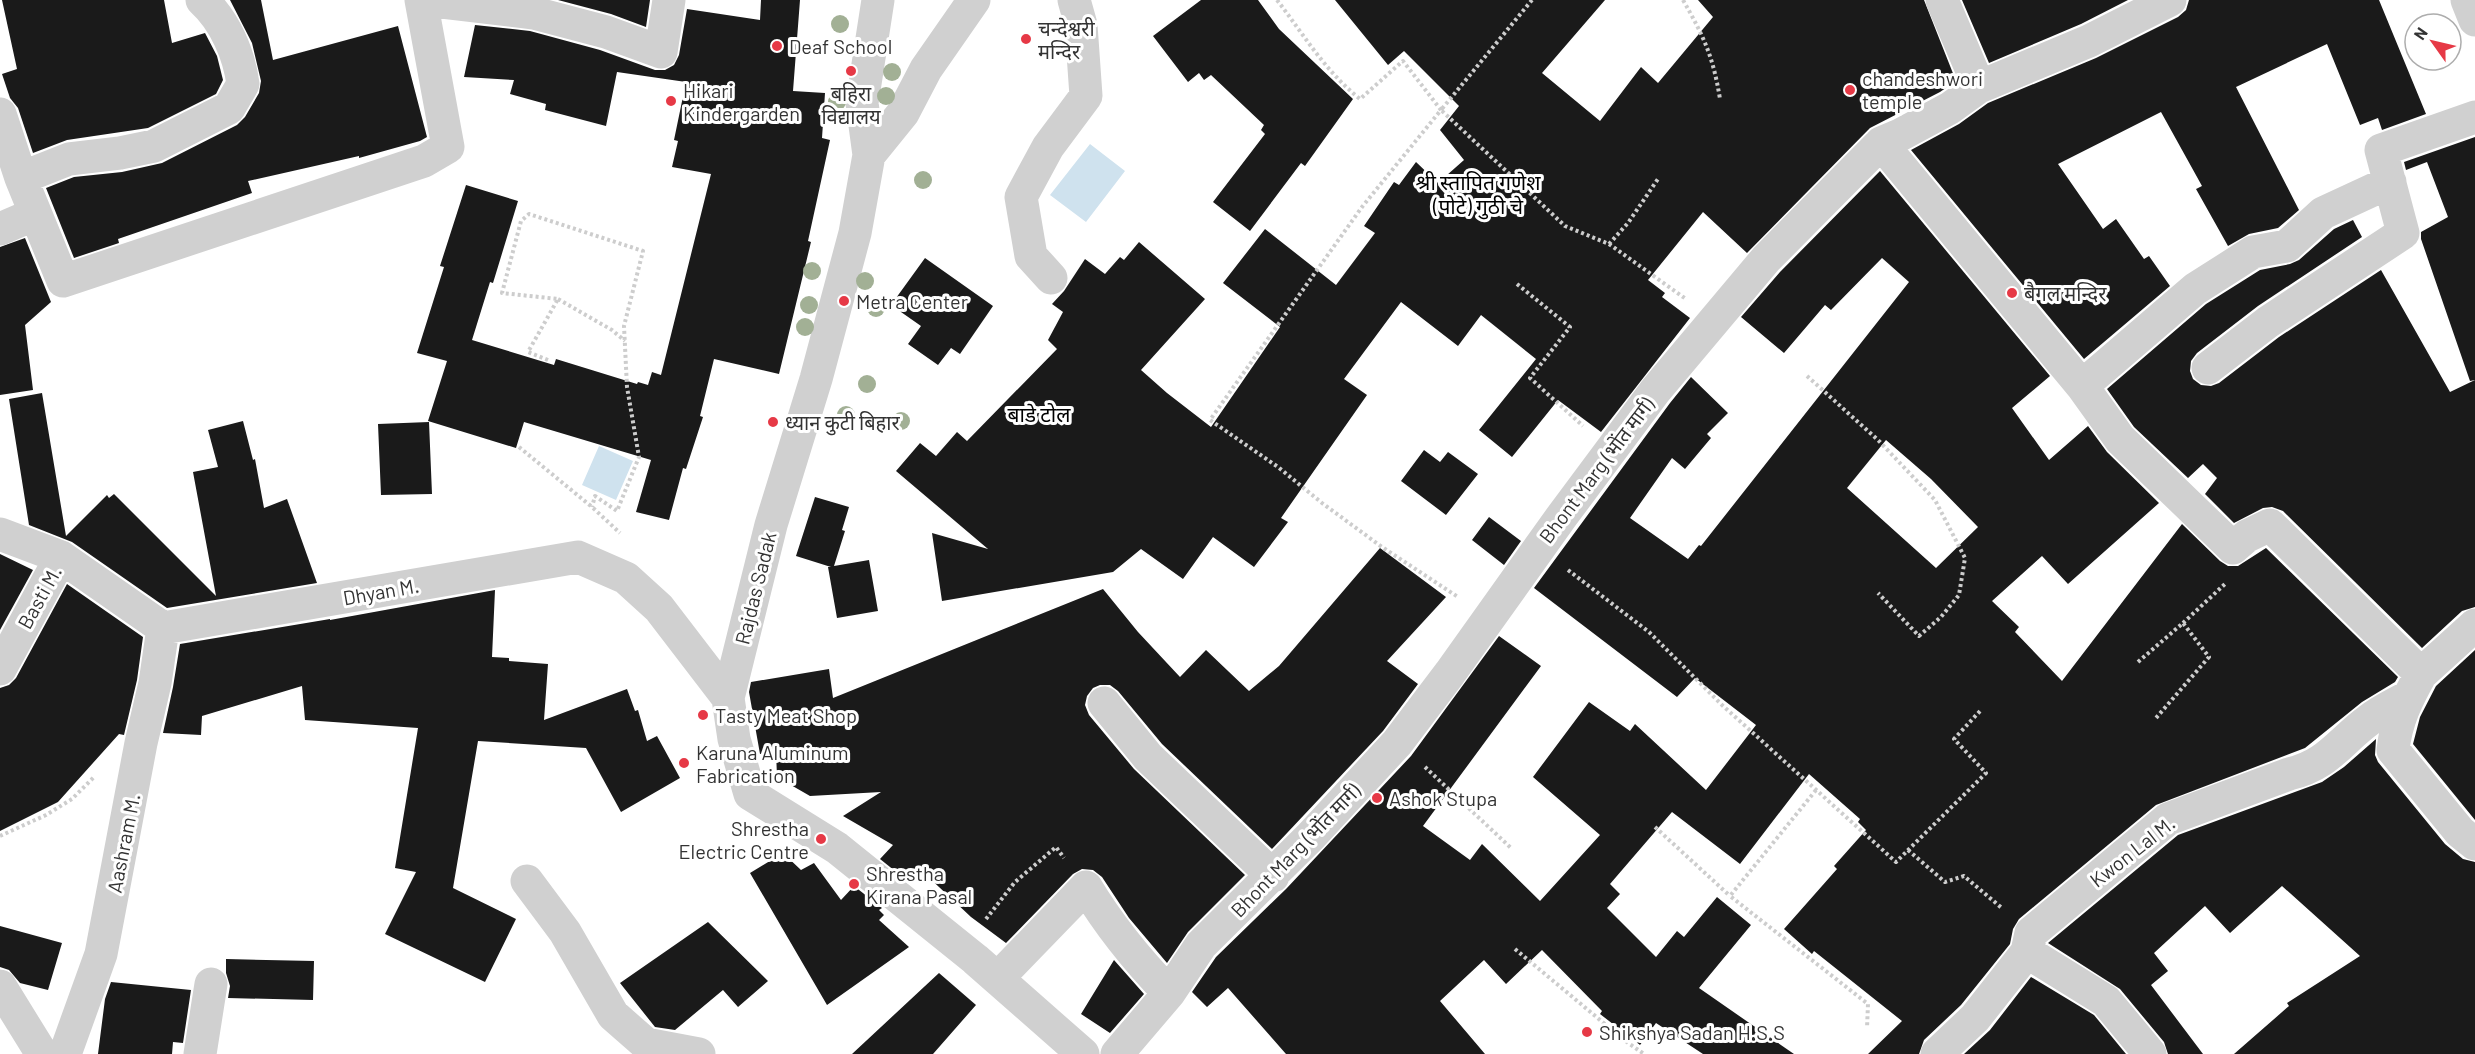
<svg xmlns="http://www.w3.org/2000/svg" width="2475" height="1054" font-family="Barlow,'Noto Sans Devanagari',sans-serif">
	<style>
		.water { fill: #cfe2ee }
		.building { fill: #1a1a1a; fill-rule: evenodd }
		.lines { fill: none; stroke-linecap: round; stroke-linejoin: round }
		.path { stroke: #cdcdcd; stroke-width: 4; stroke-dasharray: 3 3; stroke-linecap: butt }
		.minor { stroke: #d0d0d0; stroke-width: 33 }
		.tree { fill: #a2b095 }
		.poi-dot { fill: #e63946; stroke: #fff; stroke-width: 2 }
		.labels { text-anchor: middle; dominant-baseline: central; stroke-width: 6; stroke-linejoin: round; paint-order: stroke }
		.poi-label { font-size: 20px; fill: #333; stroke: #fff; text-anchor: start }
		.street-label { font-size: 20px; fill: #333; stroke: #fff }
		.neighbourhood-label { font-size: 21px; fill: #000; stroke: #fff }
	</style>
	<rect width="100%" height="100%" fill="#fff"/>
	<!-- water -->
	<path class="water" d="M 1090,144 L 1125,171 L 1086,222 L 1050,195 Z
		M 599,446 L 633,461 L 616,500 L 582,485 Z"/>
	<!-- building -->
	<path class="building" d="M 2,0 L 164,0 L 172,43 L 205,33 L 217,56 L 223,80 L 216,94 L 148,128 L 67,140 L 33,153 L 18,108 L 10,98 L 2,74 L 17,69 Z
		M 230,0 L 261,0 L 273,60 L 398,26 L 427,137 L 420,141 L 359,158 L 359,156 L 248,181 L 252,193 L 118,239 L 119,243 L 74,258 L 46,188 L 74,177 L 122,172 L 162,163 L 237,125 L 245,117 L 259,93 L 261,81 L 252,43 Z
		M 558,0 L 650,0 L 646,27 L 611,14 Z
		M 761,0 L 800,0 L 793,91 L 825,93 L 822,138 L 830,140 L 808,241 L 811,242 L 779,374 L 714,359 L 700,416 L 703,417 L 686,469 L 683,468 L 669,520 L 636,512 L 651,460 L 524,422 L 516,448 L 428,421 L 447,361 L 417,353 L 444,267 L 440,266 L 466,185 L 518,201 L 493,283 L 490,282 L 472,340 L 554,365 L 556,359 L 637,384 L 638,382 L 648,385 L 652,372 L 661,375 L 711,174 L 672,167 L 678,141 L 674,140 L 686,82 L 617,72 L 606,126 L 545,110 L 546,104 L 510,94 L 514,80 L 464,77 L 475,25 L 530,31 L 600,50 L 655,70 L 665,70 L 674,65 L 679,55 L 687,9 L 760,20 Z
		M 1201,0 L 1258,0 L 1279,29 L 1353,99 L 1305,166 L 1301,163 L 1250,231 L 1213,202 L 1265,134 L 1261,130 L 1264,125 L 1211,75 L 1204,80 L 1199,73 L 1188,82 L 1153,36 Z
		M 1335,0 L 1605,0 L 1542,73 L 1600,121 L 1641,67 L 1658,83 L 1713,17 L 1698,0 L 1924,0 L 1956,81 L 1940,92 L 1870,128 L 1747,253 L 1703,212 L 1648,280 L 1665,293 L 1662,297 L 1690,318 L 1601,432 L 1558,400 L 1512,457 L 1479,430 L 1536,359 L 1481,315 L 1458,346 L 1401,302 L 1344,379 L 1367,395 L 1281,518 L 1288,522 L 1254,567 L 1213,537 L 1183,579 L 1141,549 L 1113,572 L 942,601 L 932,533 L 988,549 L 896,471 L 920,443 L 936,456 L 957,432 L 967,441 L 1057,349 L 1048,340 L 1063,312 L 1052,304 L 1064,291 L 1085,259 L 1105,274 L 1120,257 L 1124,260 L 1139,242 L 1205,299 L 1141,370 L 1167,393 L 1211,427 L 1280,327 L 1223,283 L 1265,229 L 1336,285 L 1375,233 L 1364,226 L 1394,182 L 1399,185 L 1416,162 L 1438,183 L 1464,160 L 1440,130 L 1459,106 L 1404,51 L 1388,65 Z
		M 1962,0 L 2128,0 L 2081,24 L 1989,63 Z
		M 2189,0 L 2379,0 L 2426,114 L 2382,130 L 2378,118 L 2360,125 L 2327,44 L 2236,87 L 2299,210 L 2278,228 L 2249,234 L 2228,246 L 2196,189 L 2202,186 L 2161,112 L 2058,164 L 2103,229 L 2116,219 L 2144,259 L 2149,256 L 2170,286 L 2084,359 L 1911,150 L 1959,124 L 1988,103 L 2096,58 L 2178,17 L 2186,10 Z
		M 2475,137 L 2475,607 L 2462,611 L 2422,648 L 2283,511 L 2272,507 L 2263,508 L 2234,523 L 2205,494 L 2217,478 L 2203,464 L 2188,478 L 2134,427 L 2107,389 L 2206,304 L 2260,270 L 2290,264 L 2299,260 L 2334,229 L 2353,220 L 2362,237 L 2258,306 L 2197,353 L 2191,361 L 2190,371 L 2193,379 L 2201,385 L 2211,386 L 2219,383 L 2279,337 L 2381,270 L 2450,392 L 2475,380 L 2470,381 L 2421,239 L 2421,232 L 2448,217 L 2427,162 L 2406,170 L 2404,162 Z
		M 1880,171 L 2050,376 L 2012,408 L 2049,460 L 2088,426 L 2107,452 L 2159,503 L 2068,584 L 2042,556 L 1992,601 L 2019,627 L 2015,632 L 2062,681 L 2182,524 L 2220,561 L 2228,566 L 2238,566 L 2266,548 L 2398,677 L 2395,682 L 2362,702 L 2305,748 L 2156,805 L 2019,919 L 2013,929 L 2010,944 L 1961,1005 L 1924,1040 L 1919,1054 L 1868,1054 L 1902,1021 L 1814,951 L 1812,954 L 1784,929 L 1837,869 L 1834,866 L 1866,830 L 1858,822 L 1860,819 L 1809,774 L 1740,864 L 1672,812 L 1610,884 L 1620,894 L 1607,908 L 1656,957 L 1677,931 L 1684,937 L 1717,897 L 1751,925 L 1699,988 L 1794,1054 L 1703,1054 L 1656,1023 L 1640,1045 L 1600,1014 L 1602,1011 L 1542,950 L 1506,984 L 1484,960 L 1440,1001 L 1485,1054 L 1286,1054 L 1228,988 L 1207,1007 L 1192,992 L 1216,957 L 1286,889 L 1411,756 L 1499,636 L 1541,666 L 1423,826 L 1470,860 L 1482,844 L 1540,901 L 1600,835 L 1533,777 L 1589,702 L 1630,731 L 1635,724 L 1706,790 L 1756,725 L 1695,678 L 1677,697 L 1534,588 L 1670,403 L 1691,377 L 1728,413 L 1707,434 L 1711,438 L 1685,469 L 1672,458 L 1630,518 L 1688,559 L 1699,545 L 1701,546 L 1909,282 L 1882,258 L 1831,310 L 1825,305 L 1784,353 L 1741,317 L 1780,272 ZM 1886,440 L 1931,479 L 1978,527 L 1936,568 L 1847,488 Z
		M 25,238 L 51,302 L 25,325 L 33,390 L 0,395 L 0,247 Z
		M 925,258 L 993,306 L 960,354 L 951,348 L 938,365 L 908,344 L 921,326 L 891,305 Z
		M 42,393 L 66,536 L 107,495 L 109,498 L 114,494 L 216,596 L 193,472 L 218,467 L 208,430 L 243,421 L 253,460 L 255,459 L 264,508 L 287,499 L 317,583 L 167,608 L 72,542 L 29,525 L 9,399 Z
		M 429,422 L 432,494 L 381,495 L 378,424 Z
		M 1424,450 L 1440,462 L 1448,452 L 1478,474 L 1446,515 L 1401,481 Z
		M 815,497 L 849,507 L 842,530 L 845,531 L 834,566 L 869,560 L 878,611 L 837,618 L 828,567 L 831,567 L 796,556 Z
		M 1489,517 L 1521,541 L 1504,565 L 1472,540 Z
		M 1380,548 L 1446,597 L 1387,661 L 1418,684 L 1383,731 L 1272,849 L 1162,744 L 1118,691 L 1110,685 L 1100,685 L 1093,688 L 1087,696 L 1085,705 L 1089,715 L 1134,769 L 1245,875 L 1188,932 L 1167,963 L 1129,918 L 1102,877 L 1093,870 L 1082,869 L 1073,874 L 1006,943 L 971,917 L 923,872 L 910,883 L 880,859 L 893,845 L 843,816 L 881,792 L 810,796 L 777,777 L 776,751 L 760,754 L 749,692 L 751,682 L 829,669 L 833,698 L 1103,589 L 1138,632 L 1180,677 L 1206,650 L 1249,691 L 1279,666 Z
		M 0,554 L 33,570 L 0,630 Z
		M 67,584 L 143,637 L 137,680 L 124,735 L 119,734 L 58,802 L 0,831 L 0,688 L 9,685 L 16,678 Z
		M 495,590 L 492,657 L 509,658 L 509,661 L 548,664 L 544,720 L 627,689 L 635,711 L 638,710 L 647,741 L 657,736 L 680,778 L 621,812 L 586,748 L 478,741 L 453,888 L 516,919 L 485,982 L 385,934 L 416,872 L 395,868 L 418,728 L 305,720 L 302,686 L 202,716 L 201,735 L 163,733 L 173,687 L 180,644 L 330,619 L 330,620 Z
		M 2475,650 L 2475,820 L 2413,744 L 2420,717 L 2436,686 Z
		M 2376,739 L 2375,755 L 2378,762 L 2445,844 L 2463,859 L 2475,862 L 2475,1054 L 2234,1054 L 2289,1006 L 2287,1003 L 2360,956 L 2282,886 L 2230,933 L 2205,906 L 2154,953 L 2168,971 L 2151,985 L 2203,1054 L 2168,1054 L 2164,1042 L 2120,989 L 2048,943 L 2178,835 L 2322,782 L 2344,767 Z
		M 783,853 L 801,870 L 814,863 L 841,900 L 854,886 L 882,908 L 879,910 L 884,915 L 879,920 L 909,947 L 827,1005 L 750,873 Z
		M 708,922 L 768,981 L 738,1007 L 723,990 L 675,1030 L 655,1027 L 620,983 Z
		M 0,926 L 62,943 L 48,990 L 20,983 L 9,970 L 0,967 Z
		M 226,959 L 314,961 L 313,1000 L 228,998 L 230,986 L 226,973 Z
		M 1114,960 L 1144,994 L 1110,1033 L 1081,1014 Z
		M 939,973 L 976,1005 L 933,1054 L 852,1054 Z
		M 2031,977 L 2094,1015 L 2126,1054 L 1964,1054 L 1990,1030 Z
		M 111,982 L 191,990 L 183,1043 L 173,1042 L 172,1054 L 98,1054 L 105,999 Z"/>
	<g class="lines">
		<!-- path -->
		<path class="path" d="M 1277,0 C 1304,35 1325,71 1360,99 L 1403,61 L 1441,110 L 1362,207 L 1210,420 L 1278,467 L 1322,503 L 1382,547 L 1458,597
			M 1532,0 L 1441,110 L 1565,226 L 1609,244 L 1686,299
			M 1683,0 C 1704,37 1713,56 1720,99
			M 1609,244 L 1628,223 L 1658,179
			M 1517,284 L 1570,327 L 1530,378 L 1583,426
			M 558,299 L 612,330 L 625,341
			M 548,360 L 528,352 L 558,299 L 502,293 L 521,221 L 529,214 L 643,251 L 624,326 L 627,387 L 639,457 L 617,511 L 595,496 L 592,507
			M 1807,376 L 1878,440 L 1935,500 L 1965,558 L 1959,595 L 1941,617 L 1919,636 L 1878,593
			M 519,447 L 592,507 L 620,533
			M 1568,570 L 1649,632 L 1722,705 L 1896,862 L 1986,773 L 1954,739 L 1981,710
			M 2183,623 L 2226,583
			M 2138,662 L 2183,623 L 2209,657 L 2156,718
			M 1425,767 L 1511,848
			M 1816,790 L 1730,896 L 1868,1004 L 1867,1028
			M 1655,827 L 1730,896
			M 0,836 L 46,815 L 72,799 L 95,776
			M 1908,850 L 1945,882 L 1964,876 L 2003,909
			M 986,919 L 1015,882 L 1056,847 L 1064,858
			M 1515,949 L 1624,1040 L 1644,1054"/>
		<!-- minor -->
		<path class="minor" d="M 425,0 L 534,13 L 606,32 L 661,52 L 669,0
			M 974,0 L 926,69 L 903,113 L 869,155 L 855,233 L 816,379 L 771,525 L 728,698 L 734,739 L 750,794 L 837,848 L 975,959 L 1083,1054
			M 1942,0 L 1979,87
			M 2467,0 L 2475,20
			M 0,114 L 21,178 L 69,159 L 120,153 L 154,146 L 229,108 L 243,84 C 239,54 225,21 202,0
			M 1881,143 L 2082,386 L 2120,439 L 2233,548 L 2247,536 L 2270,525 L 2421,674 C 2407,699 2396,721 2393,750 L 2460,832 L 2475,844
			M 869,155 L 862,103 L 878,0
			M 21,178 L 63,281 L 424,161 L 448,147 L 421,0
			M 0,229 L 35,214
			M 1051,278 L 1031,256 L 1021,197 L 1048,147 L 1086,96 L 1081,25 L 1074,0
			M 2208,368 L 2268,322 L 2403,233 L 2381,150 L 2475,117
			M 2082,386 L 2195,289 L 2253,252 L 2287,246 L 2323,213 L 2390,182
			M 0,534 L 61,557 L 163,628 L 578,557 L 626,578 L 659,608 L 728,698
			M 0,669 L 61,557
			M 2421,674 L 2475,625
			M 1104,703 L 1148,757 L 1273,876
			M 527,881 L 565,932 L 613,1015 L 646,1044 L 699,1054
			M 2027,952 L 2106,1001 L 2150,1054
			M 998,978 L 1086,887 C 1110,927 1137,960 1169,993
			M 0,986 L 42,1054
			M 65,1054 L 101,954 L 141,743 L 155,683 L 163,628
			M 200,1054 L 211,984
			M 1117,1054 L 1169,993 L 1201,945 L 1311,836 L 1397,743 L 1450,673 L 1562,516 L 1655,391 L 1766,259 L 1881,143 L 1900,135 L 1950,108 L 1979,87 L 2089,41 L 2170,0
			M 1937,1054 L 1975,1018 L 2027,952 L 2031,933 L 2168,819 L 2289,774 C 2328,765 2339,742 2369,720 C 2381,710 2396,704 2409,696"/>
	</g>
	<!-- trees -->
	<g class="tree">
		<circle cx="840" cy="24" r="9"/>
		<circle cx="892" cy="72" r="9"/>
		<circle cx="886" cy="96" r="9"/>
		<circle cx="837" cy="102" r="9"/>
		<circle cx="923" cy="180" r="9"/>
		<circle cx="812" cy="271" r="9"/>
		<circle cx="865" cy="281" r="9"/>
		<circle cx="809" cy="305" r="9"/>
		<circle cx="876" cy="308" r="9"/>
		<circle cx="805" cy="327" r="9"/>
		<circle cx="867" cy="384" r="9"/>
		<circle cx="846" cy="415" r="9"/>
		<circle cx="901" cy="421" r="9"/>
	</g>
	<!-- markers -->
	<g class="poi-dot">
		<circle cx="1026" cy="39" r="6"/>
		<circle cx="777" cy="46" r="6"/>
		<circle cx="851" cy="71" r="6"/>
		<circle cx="1850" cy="90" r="6"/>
		<circle cx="671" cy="101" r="6"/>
		<circle cx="2012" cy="293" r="6"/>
		<circle cx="844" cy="301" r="6"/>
		<circle cx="773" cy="422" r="6"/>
		<circle cx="703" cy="715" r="6"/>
		<circle cx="684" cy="763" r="6"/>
		<circle cx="1377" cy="798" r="6"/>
		<circle cx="821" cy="839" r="6"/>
		<circle cx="854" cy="884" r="6"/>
		<circle cx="1587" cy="1032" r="6"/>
	</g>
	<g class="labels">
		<!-- poi labels -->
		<g class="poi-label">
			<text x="1038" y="28">चन्देश्वरी<tspan x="1038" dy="23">मन्दिर</tspan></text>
			<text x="789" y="46">Deaf School</text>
			<text x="1862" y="78">chandeshwori<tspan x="1862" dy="23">temple</tspan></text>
			<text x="683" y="90">Hikari<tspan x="683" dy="23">Kindergarden</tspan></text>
			<text x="851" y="93" text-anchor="middle">बहिरा<tspan x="851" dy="23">विद्यालय</tspan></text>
			<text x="2024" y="293">बैगल मन्दिर</text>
			<text x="856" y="301">Metra Center</text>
			<text x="785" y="422">ध्यान कुटी बिहार</text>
			<text x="715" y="715">Tasty Meat Shop</text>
			<text x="696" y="752">Karuna Aluminum<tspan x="696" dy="23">Fabrication</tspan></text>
			<text x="1389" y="798">Ashok Stupa</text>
			<text x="809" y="828" text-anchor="end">Shrestha<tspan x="809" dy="23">Electric Centre</tspan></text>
			<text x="866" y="873">Shrestha<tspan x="866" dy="23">Kirana Pasal</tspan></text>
			<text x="1599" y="1032">Shikshya Sadan H.S.S</text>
		</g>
		<!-- street labels -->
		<g class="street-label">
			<text transform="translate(1596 470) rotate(-53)">Bhont Marg (भाेंत मार्ग)</text>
			<text transform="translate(755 588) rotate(-76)">Rajdas Sadak</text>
			<text transform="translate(381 591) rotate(-10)">Dhyan M.</text>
			<text transform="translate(39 597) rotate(-61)">Basti M.</text>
			<text transform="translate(123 843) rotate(-79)">Aashram M.</text>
			<text transform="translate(1295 850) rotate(-46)">Bhont Marg (भाेंत मार्ग)</text>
			<text transform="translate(2132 851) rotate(-38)">Kwon Lal M.</text>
		</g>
		<!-- neighbourhood labels -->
		<g class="neighbourhood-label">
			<text x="1478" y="181">श्री स्तापित गणेश<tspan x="1478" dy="24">(पोटे) गुठी चे</tspan></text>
			<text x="1039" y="413">बाडे टोल</text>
		</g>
	</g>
	<!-- north arrow -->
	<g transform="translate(2433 42) rotate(304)"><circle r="28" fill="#ffffff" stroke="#adadad" stroke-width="1.5"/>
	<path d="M0-4.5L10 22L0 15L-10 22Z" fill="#e63946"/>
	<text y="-9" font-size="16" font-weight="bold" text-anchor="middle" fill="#333333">N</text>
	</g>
</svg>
